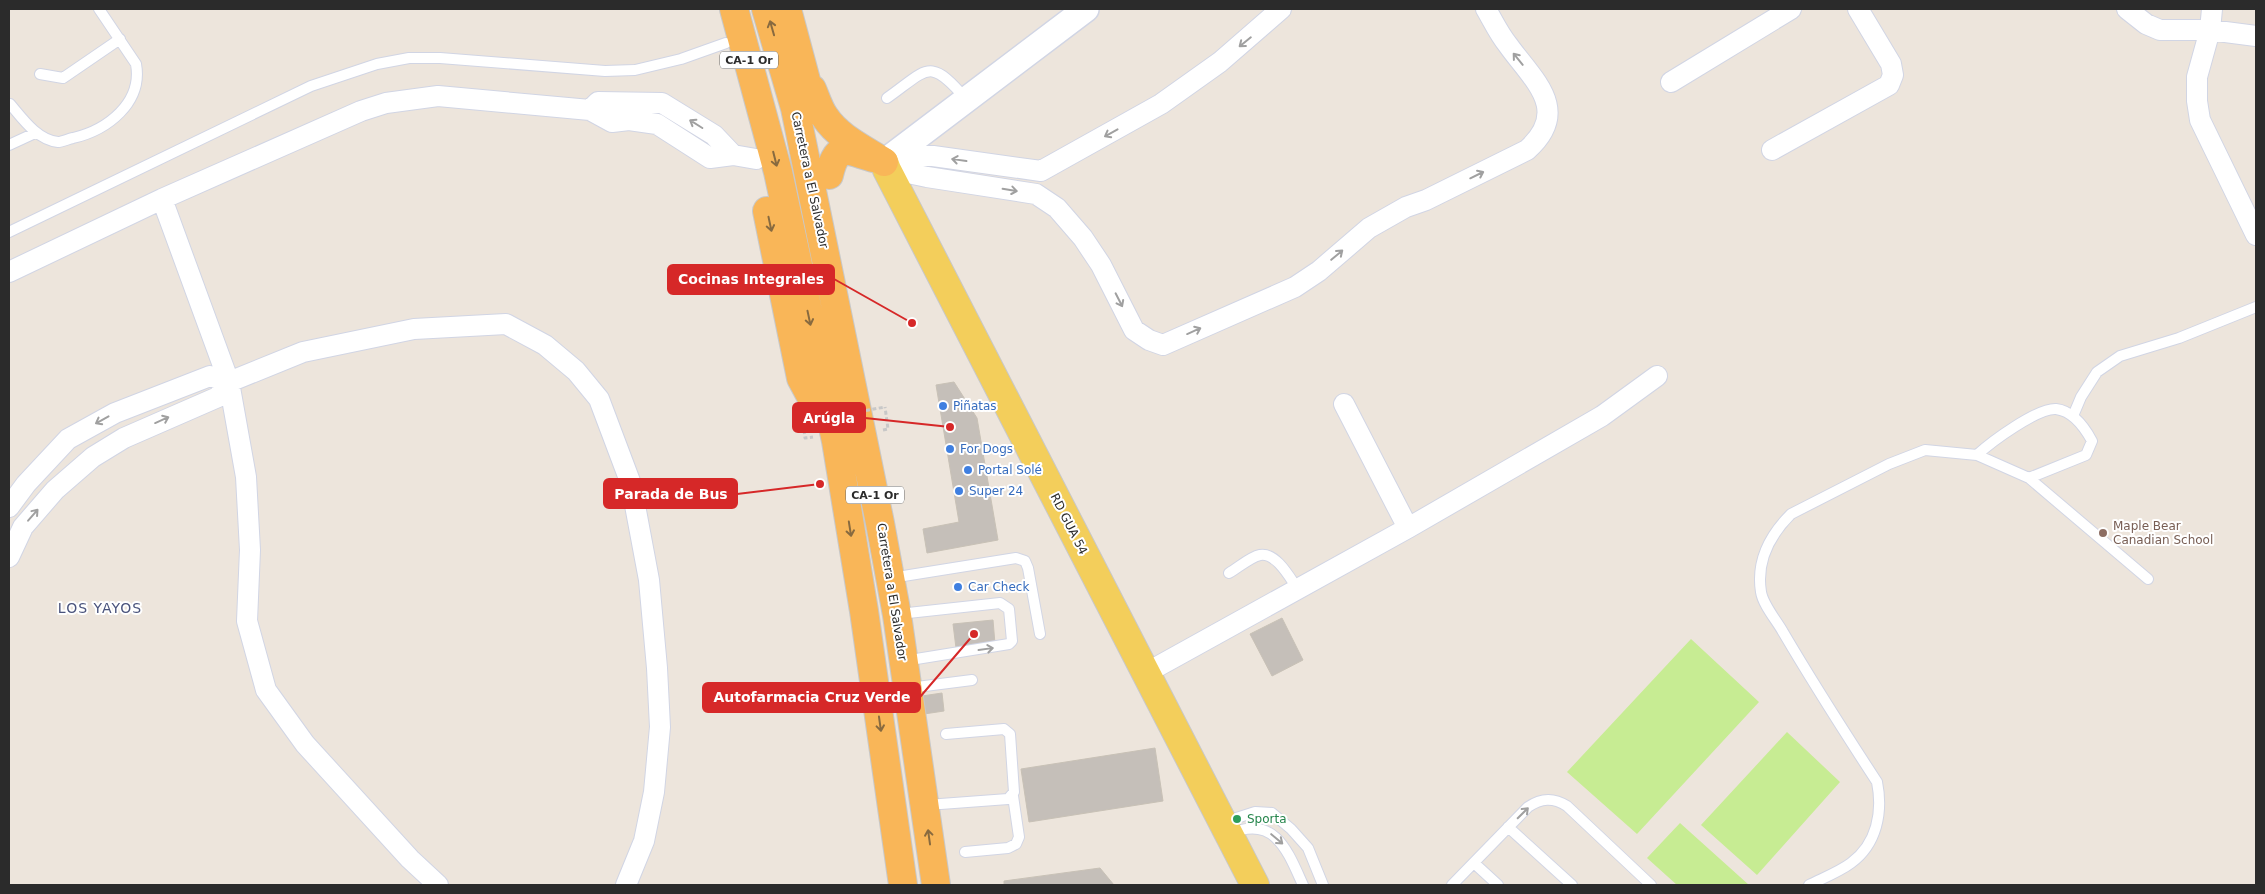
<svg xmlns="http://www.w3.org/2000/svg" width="2265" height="894" font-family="'DejaVu Sans',sans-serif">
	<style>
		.pitch { fill: #c7ec93 }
		.building { fill: #c5bfb9; stroke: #c8c1b6 }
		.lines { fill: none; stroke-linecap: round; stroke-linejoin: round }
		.service-casing { stroke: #d1d5e4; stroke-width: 12 }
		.minor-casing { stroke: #d1d5e4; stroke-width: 22 }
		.tertiary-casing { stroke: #d1d5e4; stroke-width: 28 }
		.primary-casing { stroke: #c8c8c8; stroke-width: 30 }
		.trunk-casing { stroke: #c8c8c8; stroke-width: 30 }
		.path { stroke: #c8c8c8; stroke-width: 3; stroke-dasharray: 4 2.5; stroke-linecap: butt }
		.service { stroke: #fff; stroke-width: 10 }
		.minor { stroke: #fff; stroke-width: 20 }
		.tertiary { stroke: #fff; stroke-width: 25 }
		.primary { stroke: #f3ce5b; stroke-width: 28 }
		.trunk { stroke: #f9b658; stroke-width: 28 }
		.path-bridge { stroke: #c8c8c8; stroke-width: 3; stroke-dasharray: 4 2.5; stroke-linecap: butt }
		.oneway { stroke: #886a3f }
		.oneway2 { stroke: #a0a0a0 }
		.shop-dot { fill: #3f7fe0; stroke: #fff; stroke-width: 2 }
		.education-dot { fill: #8d6e63; stroke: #fff; stroke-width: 2 }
		.leisure-dot { fill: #2e9e5b; stroke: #fff; stroke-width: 2 }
		.labels { text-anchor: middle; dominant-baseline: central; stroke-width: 4; stroke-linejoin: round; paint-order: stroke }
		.shield { fill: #fff; stroke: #6b6b6b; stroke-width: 1 }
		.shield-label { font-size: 11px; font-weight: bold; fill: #2b2b2b }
		.street-label { font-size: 12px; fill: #2b2b2b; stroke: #fff }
		.shop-label { font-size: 12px; fill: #366cbe; stroke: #fff; text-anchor: start }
		.education-label { font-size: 12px; fill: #785e54; stroke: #fff; text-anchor: start }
		.leisure-label { font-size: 12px; fill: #27864d; stroke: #fff; text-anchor: start }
		.neighbourhood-label { font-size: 14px; letter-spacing: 1px; fill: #4a537c; stroke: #fff }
		.leader { fill: none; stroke: #d62828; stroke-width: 2 }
		.callout-dot { fill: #d62828; stroke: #fff; stroke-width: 2 }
		.callout { fill: #d62828; stroke: #d62828; stroke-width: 2 }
		.callout-label { font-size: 14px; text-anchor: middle; font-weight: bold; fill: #fff }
	</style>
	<rect width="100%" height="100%" fill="#ede5dc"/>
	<!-- pitch -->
	<path class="pitch" d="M 1691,639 L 1759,702 L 1637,834 L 1567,772 Z
		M 1787,732 L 1840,782 L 1757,875 L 1701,825 Z
		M 1680,823 L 1749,885 L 1677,885 L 1647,858 Z"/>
	<!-- building -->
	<path class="building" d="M 954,382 L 977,418 L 998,540 L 927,553 L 923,529 L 959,522 L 936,385 Z
		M 1282,618 L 1303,660 L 1272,676 L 1250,634 Z
		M 993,620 L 995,644 L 956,648 L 953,624 Z
		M 942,693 L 944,711 L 924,714 L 922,696 Z
		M 1155,748 L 1163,801 L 1029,822 L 1021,769 Z
		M 1100,868 L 1114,885 L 1004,885 L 1004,881 Z"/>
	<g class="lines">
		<!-- service casing -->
		<g class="service-casing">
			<path id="service" d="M 40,74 L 63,78 L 120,39
				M 887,98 C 928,69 929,56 966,99
				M 10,104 C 22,118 37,140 58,142 C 62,142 68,139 73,138 C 107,130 143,103 136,64 L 99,9
				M 9,145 L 35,133
				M 9,232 L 311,86 L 377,64 L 409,58 L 440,58 L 605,71 L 635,70 L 681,59 L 726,43
				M 2073,416 L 2081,397 L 2097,372 L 2120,356 L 2179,338 L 2256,307
				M 1977,455 C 1991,442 2037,408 2056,409 C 2073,411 2085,428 2092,441 L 2086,455 L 2029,478
				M 1229,573 C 1238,568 1250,557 1260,555 C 1276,552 1290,578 1297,588
				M 891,578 L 1016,558 L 1025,561 L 1028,568 L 1040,634
				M 899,614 L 1000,603 L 1009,609 L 1012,641 L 1009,644 L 904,661
				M 909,688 L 972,680
				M 927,805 L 1008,799 L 1014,792 L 1010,734 L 1004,729 L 946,734
				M 1224,822 L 1255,812 L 1272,813 L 1291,829 L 1308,848 L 1323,885
				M 1508,827 L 1572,885
				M 1230,834 C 1275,814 1288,852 1303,885
				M 965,852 L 1008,848 L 1016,844 L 1019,837 L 1013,796
				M 1474,863 L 1498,885
				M 1452,885 L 1528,807 C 1541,798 1553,797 1567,806 L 1651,885
				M 1809,885 C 1823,878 1839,872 1851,863 C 1877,844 1883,812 1877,782 C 1845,733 1813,683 1783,632 C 1777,621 1763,605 1761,592 C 1756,561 1770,535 1791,514 L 1889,464 L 1925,450 L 1977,455 L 2029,478 L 2148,579"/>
		</g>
		<!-- minor casing -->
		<g class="minor-casing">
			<path id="minor" d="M 2127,9 L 2146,24 L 2160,30 L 2210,30 L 2256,36
				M 2212,9 L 2210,30 L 2197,77 L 2197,101 L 2200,120 L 2256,235
				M 1671,82 L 1791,9
				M 590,110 L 598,102 L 662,103 L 714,135 L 733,155
				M 1772,150 L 1889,85 L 1893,75 L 1891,64 L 1858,9
				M 886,161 L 912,156 L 933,156 L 1041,171 L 1161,104 L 1220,62 L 1281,9
				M 884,162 L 908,173 L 927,177 L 1036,194 L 1057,208 L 1083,238 L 1101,265 L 1134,330 L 1149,340 L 1163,345 L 1295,287 L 1319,271 L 1369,228 L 1406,207 L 1426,200 L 1527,150 C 1572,110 1533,80 1508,45 C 1499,34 1493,21 1486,9
				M 162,199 L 229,382 L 246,477 L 250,550 L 247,621 L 266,690 L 305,744 L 410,859 L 438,885
				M 9,272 L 162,199 L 361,111 L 386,103 L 438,96 L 590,110 L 612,122 L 629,120 L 657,124 L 710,158 L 733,155 L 756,159
				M 1344,404 L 1408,528
				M 9,507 L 26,484 L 68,439 L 115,413 L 210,376 L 229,382
				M 9,557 L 23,527 L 55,490 L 93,457 L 124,438 L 218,397 L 229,382 L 303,352 L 414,329 L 506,324 L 545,345 L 576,371 L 599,399 L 631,484 L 649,580 L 657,668 L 660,727 L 654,792 L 644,841 L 626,885
				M 1146,673 L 1408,528 L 1602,416 L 1657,376"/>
		</g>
		<!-- tertiary casing -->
		<g class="tertiary-casing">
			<path id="tertiary" d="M 884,162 L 1086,9"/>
		</g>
		<!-- primary casing -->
		<g class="primary-casing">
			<path id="primary" d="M 884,162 L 887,170 L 1255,885"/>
		</g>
		<!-- trunk casing -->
		<g class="trunk-casing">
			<path id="trunk" d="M 734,9 L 778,172 L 836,441 L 864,611 L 903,885
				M 766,9 L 795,108 L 880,523 L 897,615 L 936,885
				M 787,9 L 814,110
				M 812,89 C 816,98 819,109 825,117 C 838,137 864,149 884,162
				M 829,175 C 837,143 845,149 873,158
				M 767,211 L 801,378 L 821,415"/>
		</g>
		<!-- path -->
		<path class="path" d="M 804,430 L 805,438 L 813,437
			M 883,430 L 888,429 L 885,407"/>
		<!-- service -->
		<use href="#service" class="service"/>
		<!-- minor -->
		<use href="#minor" class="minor"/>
		<!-- tertiary -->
		<use href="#tertiary" class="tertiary"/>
		<!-- primary -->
		<use href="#primary" class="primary"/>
		<!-- trunk -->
		<use href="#trunk" class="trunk"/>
		<!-- path-bridge -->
		<path class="path-bridge" d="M 802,422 L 885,407"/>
	</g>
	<!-- one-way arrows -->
	<defs><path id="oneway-shaft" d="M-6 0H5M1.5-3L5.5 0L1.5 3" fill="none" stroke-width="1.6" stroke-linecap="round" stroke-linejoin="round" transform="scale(1.25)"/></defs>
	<g class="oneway">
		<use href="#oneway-shaft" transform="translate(772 28) rotate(-106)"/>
		<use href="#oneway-shaft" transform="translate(775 159) rotate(76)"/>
		<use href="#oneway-shaft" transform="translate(770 224) rotate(78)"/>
		<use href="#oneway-shaft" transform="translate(809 318) rotate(78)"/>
		<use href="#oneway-shaft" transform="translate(850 529) rotate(81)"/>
		<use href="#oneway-shaft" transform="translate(880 724) rotate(82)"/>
		<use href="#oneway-shaft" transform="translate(929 837) rotate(-98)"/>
	</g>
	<g class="oneway2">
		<use href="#oneway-shaft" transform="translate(1245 42) rotate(141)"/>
		<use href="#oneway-shaft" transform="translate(1518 59) rotate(-129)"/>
		<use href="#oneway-shaft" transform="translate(696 124) rotate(-148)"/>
		<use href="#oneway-shaft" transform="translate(1111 133) rotate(151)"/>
		<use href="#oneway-shaft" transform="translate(959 160) rotate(-172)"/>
		<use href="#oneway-shaft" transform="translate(1477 175) rotate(-26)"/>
		<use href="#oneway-shaft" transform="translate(1010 190) rotate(9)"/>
		<use href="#oneway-shaft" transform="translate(1337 255) rotate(-40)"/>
		<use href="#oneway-shaft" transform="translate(1119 300) rotate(63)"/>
		<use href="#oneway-shaft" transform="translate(1194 331) rotate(-24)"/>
		<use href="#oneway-shaft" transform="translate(102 420) rotate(151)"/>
		<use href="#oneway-shaft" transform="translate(162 420) rotate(-24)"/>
		<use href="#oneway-shaft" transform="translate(33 515) rotate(-49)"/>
		<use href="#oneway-shaft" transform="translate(986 649) rotate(-8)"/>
		<use href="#oneway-shaft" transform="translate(1523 813) rotate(-45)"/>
		<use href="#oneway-shaft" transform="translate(1277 839) rotate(40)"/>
	</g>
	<!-- markers -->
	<g class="shop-dot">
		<circle cx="943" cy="406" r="5"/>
		<circle cx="950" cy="449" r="5"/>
		<circle cx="968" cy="470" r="5"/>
		<circle cx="959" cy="491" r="5"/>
		<circle cx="958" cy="587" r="5"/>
	</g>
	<circle class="education-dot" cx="2103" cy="533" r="5"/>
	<circle class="leisure-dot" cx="1237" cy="819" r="5"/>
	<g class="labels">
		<!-- shield labels -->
		<g class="shield">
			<rect x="720" y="51.5" width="58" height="17" rx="4"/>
			<rect x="846" y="486.5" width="58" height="17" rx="4"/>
		</g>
		<g class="shield-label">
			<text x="749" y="60">CA-1 Or</text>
			<text x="875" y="495">CA-1 Or</text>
		</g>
		<!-- street labels -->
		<g class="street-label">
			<text transform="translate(810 180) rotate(78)">Carretera a El Salvador</text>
			<text transform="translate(1069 524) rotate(63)">RD GUA 54</text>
			<text transform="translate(892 592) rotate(81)">Carretera a El Salvador</text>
		</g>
		<!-- shop labels -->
		<g class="shop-label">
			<text x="953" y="406">Piñatas</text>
			<text x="960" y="449">For Dogs</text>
			<text x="978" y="470">Portal Solé</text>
			<text x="969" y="491">Super 24</text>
			<text x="968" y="587">Car Check</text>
		</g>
		<!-- education labels -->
		<g class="education-label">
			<text x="2113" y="526">Maple Bear<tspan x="2113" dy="14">Canadian School</tspan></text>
		</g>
		<!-- leisure labels -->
		<g class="leisure-label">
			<text x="1247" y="819">Sporta</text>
		</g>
		<!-- neighbourhood labels -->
		<g class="neighbourhood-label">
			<text x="100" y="608">LOS YAYOS</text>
		</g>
	</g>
	<!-- callouts -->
	<path class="leader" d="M912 323L834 279M950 427L865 418M820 484L737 494M974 634L920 697"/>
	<g class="callout-dot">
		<circle cx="912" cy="323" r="5"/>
		<circle cx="950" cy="427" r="5"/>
		<circle cx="820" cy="484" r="5"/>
		<circle cx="974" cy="634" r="5"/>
	</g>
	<g class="callout">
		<rect x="668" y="265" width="166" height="29" rx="5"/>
		<rect x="793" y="403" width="72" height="29" rx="5"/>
		<rect x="604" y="479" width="133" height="29" rx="5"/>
		<rect x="703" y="683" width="217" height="29" rx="5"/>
	</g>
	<g class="callout-label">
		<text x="751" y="284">Cocinas Integrales</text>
		<text x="829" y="423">Arúgla</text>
		<text x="671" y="499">Parada de Bus</text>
		<text x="812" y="702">Autofarmacia Cruz Verde</text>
	</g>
	<!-- border -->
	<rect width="2265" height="894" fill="none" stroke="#2b2b2b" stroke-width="20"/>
</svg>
